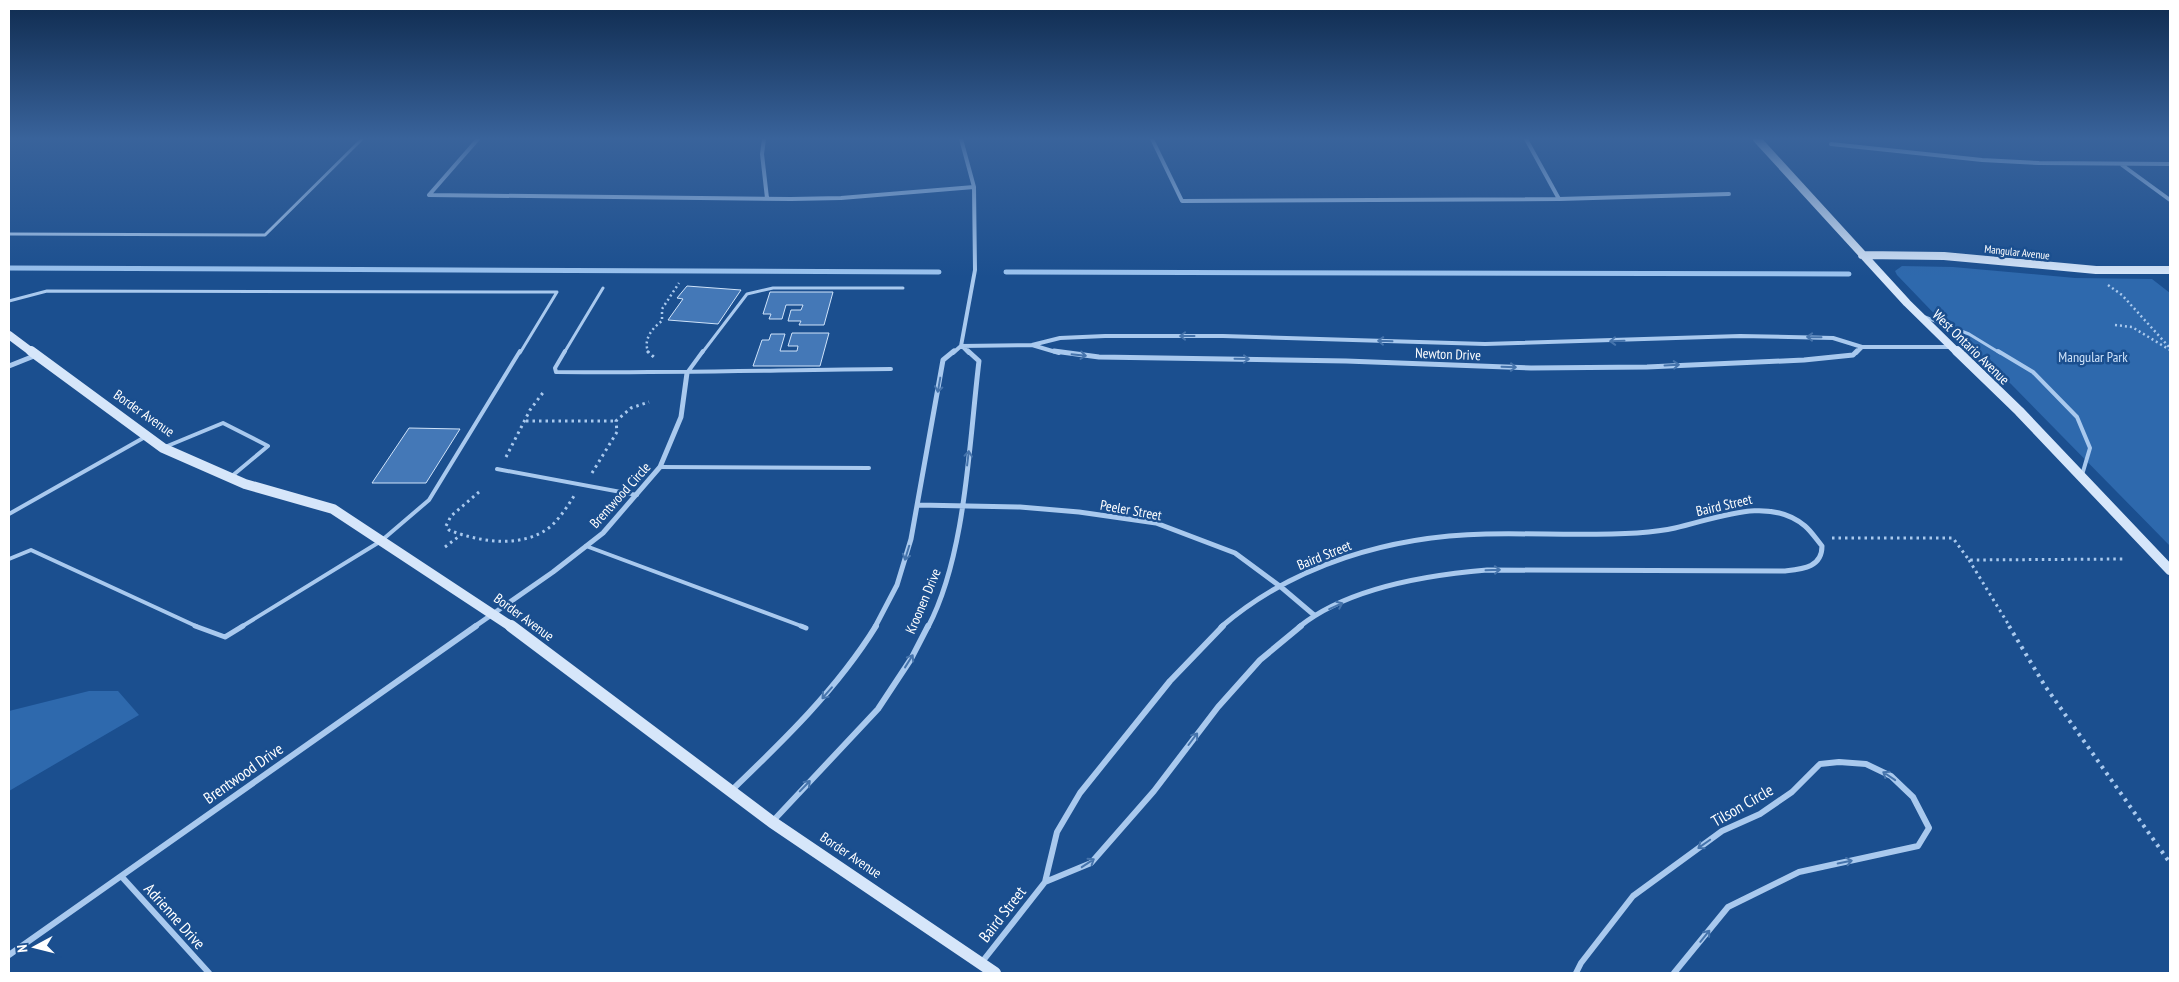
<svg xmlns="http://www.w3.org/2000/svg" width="2179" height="982" font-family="'PT Sans Narrow',sans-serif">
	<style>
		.green { fill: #2e69ad }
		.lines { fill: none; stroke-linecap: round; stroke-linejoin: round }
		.stream { stroke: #9cc4f0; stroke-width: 5 }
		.building { fill: #4478b7; stroke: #cfe3fa }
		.path-far2 { stroke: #a9c9ee; stroke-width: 2.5; stroke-dasharray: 2 3; stroke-linecap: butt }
		.path-far1 { stroke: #a9c9ee; stroke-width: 3; stroke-dasharray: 2.5 4; stroke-linecap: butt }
		.path { stroke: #a9c9ee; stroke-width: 4; stroke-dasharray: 3 5; stroke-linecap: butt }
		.lane-far2 { stroke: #a9c9ee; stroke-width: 3 }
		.lane-far1 { stroke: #a9c9ee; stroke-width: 4 }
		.lane { stroke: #a9c9ee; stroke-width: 5 }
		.street-far2 { stroke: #a9c9ee; stroke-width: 4 }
		.street-far1 { stroke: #a9c9ee; stroke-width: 5 }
		.street { stroke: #a9c9ee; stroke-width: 6 }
		.secondary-far2 { stroke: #d6e6fa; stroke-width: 8 }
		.secondary-far1 { stroke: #d6e6fa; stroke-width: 10 }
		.secondary { stroke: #d6e6fa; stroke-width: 12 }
		.oneway { stroke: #4674ac }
		.labels { text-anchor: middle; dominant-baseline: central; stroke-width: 5; stroke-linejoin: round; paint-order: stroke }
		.far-street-label { font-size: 11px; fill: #fff; stroke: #1b4f8f }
		.street-label { font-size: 14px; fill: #fff; stroke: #1b4f8f }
		.park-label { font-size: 14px; fill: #cfe3fa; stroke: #1b4f8f }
		.near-street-label { font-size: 16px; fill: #fff; stroke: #1b4f8f }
	</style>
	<rect width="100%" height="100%" fill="#1b4f8f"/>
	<!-- green -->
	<path class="green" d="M 1902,266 L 1953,267 L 2075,278 L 2152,279 L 2170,293 L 2170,546 L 2011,384 L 1947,327 L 1897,275 L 1895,271 Z
		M 89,691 L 118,691 L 139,715 L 9,791 L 9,711 Z"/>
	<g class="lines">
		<!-- stream -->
		<path class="stream" d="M 9,268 L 939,272
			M 1006,272 L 1849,274"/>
	</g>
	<!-- building -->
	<path class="building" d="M 687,286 L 741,290 L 718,324 L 668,320 L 683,299 L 677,298 Z
		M 770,292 L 833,292 L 824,325 L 799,325 L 801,321 L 788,321 L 791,310 L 801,310 L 803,305 L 786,305 L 782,319 L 769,319 L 771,314 L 763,314 Z
		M 792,333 L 829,333 L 820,366 L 753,366 L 762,340 L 769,340 L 771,334 L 785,334 L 780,351 L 797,351 L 798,346 L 788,346 Z
		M 409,428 L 460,429 L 426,483 L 372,483 Z"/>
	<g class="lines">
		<!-- path-far2 -->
		<path class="path-far2" d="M 2108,285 L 2122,295 L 2170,348
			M 2115,325 L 2132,327 L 2170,350
			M 649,353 C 642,341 652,328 662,321 L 662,309 L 679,283"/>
		<!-- path-far1 -->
		<path class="path-far1" d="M 647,351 L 656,359
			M 526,421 L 616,421
			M 506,457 L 530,410 L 545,390
			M 592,473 L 617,432 L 616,421 L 631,408 L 649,402
			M 479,492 L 451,516 L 446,526 L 449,530 C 479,542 522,549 550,527 C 560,518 567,507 574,496
			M 1832,538 L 1953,538 L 1969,560 L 2126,559
			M 445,547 L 462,534
			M 1969,560 L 2010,627"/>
		<!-- path -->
		<path class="path" d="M 2009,626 L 2045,686 L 2170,863"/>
		<!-- lane-far2 -->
		<path class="lane-far2" d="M 9,234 L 265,235 L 362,139
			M 9,301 L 47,291 L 557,292 L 520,353
			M 1925,317 L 1969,334 L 2000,353
			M 564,353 L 603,288
			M 702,353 L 747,294 L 773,288 L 903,288"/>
		<!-- lane-far1 -->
		<path class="lane-far1" d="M 565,351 L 555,368 L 556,372 C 668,373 779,370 891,369
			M 1998,351 L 2033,372 L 2077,417 L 2090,448 L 2082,475
			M 687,373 L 703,351
			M 165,447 L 223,423 L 268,446 L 232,476
			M 660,467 L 869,468
			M 497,469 L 637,495
			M 9,514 L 145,437
			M 586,546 L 804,627
			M 9,559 L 31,550 L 198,627
			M 241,627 L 381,541 L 429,500 L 520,351"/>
		<!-- lane -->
		<path class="lane" d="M 195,626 L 225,637 L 243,626
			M 801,626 L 806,628"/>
		<!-- street-far2 -->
		<path class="street-far2" d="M 764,139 L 762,154 L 767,198
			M 1152,139 L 1182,201 L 1559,199 L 1729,194
			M 1526,139 L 1559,199
			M 1831,144 L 1982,160 L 2039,163 L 2170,164
			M 2122,165 L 2170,200
			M 429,195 L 791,199 L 841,198 L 974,187
			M 429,195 L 478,139
			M 1032,345 L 1059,353
			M 961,346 L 1032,345 L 1060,338 L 1105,336 L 1223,336 L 1485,344 L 1740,336 L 1833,338 L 1862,347 L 1952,347
			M 962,346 L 969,353
			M 953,353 L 961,346 L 975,270 L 974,187 L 961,139
			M 1856,353 L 1862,347"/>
		<!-- street-far1 -->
		<path class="street-far1" d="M 1054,351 L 1099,357 L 1346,361 L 1531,368 L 1647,367 L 1804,360 L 1853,355 L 1857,351
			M 9,366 L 34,356
			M 918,505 L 1020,507 L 1079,512 L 1156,523 L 1235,553 L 1281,587 L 1314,615
			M 474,627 L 553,572 L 603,533 L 660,467 L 681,417 L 687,373
			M 875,627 L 897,585 L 911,539 L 943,360 L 954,351
			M 928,627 C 966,555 969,443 979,361 L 968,351
			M 1221,627 C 1294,564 1391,536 1486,534 C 1537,533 1587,536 1637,533 C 1650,532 1662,531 1675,528 C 1716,519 1768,495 1805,526 C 1811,531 1817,540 1822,546 C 1822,568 1802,569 1784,571 L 1487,570 C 1427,575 1347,588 1299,627"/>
		<!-- street -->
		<path class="street" d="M 731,791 C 784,740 837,689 876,626
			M 772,822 L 878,709 L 911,659 L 928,626
			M 122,877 L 209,973
			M 1045,882 L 1057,832 L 1080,793 L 1170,681 L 1223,626
			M 1045,882 L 1091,863 L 1154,791 L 1218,707 L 1260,660 L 1301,626
			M 9,955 L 476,626
			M 982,962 L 1045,882
			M 1576,973 L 1581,963 L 1633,896 L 1722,831 L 1760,814 L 1792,792 L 1820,764 L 1839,762 L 1866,764 L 1891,776 L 1913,797 L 1929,828 L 1918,846 L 1799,872 L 1728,907 L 1674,973"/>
		<!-- secondary-far2 -->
		<path class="secondary-far2" d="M 1757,139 L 1907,303 L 1958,353
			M 1862,255 L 1944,256 L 2096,270 L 2170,270
			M 9,335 L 33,353"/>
		<!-- secondary-far1 -->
		<path class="secondary-far1" d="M 31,351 L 163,448 L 245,484 L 333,509 L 512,627
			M 1957,351 L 2019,411 L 2170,570"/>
		<!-- secondary -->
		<path class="secondary" d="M 511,626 L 772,822 L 995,973"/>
	</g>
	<!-- one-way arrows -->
	<defs><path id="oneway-shaft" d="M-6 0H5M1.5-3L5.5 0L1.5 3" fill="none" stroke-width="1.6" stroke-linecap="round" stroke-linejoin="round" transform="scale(1.25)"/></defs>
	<g class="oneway">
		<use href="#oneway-shaft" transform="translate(1187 336) rotate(-180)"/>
		<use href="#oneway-shaft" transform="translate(1814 337) rotate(-179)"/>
		<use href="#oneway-shaft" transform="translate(1385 341) rotate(-178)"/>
		<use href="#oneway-shaft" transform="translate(1617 341) rotate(178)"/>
		<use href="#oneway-shaft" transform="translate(1079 355) rotate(6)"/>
		<use href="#oneway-shaft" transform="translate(1242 359) rotate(1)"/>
		<use href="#oneway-shaft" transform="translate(1672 365) rotate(-3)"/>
		<use href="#oneway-shaft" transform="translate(1509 367) rotate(2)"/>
		<use href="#oneway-shaft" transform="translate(939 385) rotate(100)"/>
		<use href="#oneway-shaft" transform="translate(968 458) rotate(-83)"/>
		<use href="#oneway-shaft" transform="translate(907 553) rotate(107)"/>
		<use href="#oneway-shaft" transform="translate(1493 570) rotate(-2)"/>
		<use href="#oneway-shaft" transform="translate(1336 606) rotate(-24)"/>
		<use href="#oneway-shaft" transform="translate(909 661) rotate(-58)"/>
		<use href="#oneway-shaft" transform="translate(827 693) rotate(131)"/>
		<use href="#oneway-shaft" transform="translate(1193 739) rotate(-53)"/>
		<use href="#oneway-shaft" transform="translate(1889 776) rotate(-146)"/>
		<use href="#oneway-shaft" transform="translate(805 786) rotate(-46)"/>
		<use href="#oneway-shaft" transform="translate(1704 844) rotate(145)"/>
		<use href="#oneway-shaft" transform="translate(1845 862) rotate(-12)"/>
		<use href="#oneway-shaft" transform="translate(1088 863) rotate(-33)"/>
		<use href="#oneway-shaft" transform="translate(1705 936) rotate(-51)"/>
	</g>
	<!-- sky -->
	<linearGradient id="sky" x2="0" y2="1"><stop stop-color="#0f2b4f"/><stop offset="0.5" stop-color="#39639b"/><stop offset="1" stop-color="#39639b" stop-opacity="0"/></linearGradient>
	<rect width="2179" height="277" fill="url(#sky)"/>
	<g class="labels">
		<!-- far-street labels -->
		<g class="far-street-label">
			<text transform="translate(2017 252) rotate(6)">Mangular Avenue</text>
		</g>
		<!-- street labels -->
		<g class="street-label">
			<text transform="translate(1971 347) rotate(44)">West Ontario Avenue</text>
			<text transform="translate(1448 354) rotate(2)">Newton Drive</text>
			<text transform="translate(144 413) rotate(35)">Border Avenue</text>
			<text transform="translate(620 495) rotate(-48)">Brentwood Circle</text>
			<text transform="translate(1724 505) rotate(-13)">Baird Street</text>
			<text transform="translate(1131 510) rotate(10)">Peeler Street</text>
			<text transform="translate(1324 555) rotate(-22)">Baird Street</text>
			<text transform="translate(923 601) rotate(-67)">Kroonen Drive</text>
			<text transform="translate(524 617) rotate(36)">Border Avenue</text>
			<text transform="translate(851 855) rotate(34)">Border Avenue</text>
		</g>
		<!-- park labels -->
		<g class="park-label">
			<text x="2093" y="357">Mangular Park</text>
		</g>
		<!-- near-street labels -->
		<g class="near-street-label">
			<text transform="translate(243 773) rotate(-35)">Brentwood Drive</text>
			<text transform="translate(1742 805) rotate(-30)">Tilson Circle</text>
			<text transform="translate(1002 914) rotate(-52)">Baird Street</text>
			<text transform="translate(175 916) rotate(48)">Adrienne Drive</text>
		</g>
	</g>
	<!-- border -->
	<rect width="2179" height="982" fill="none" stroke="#ffffff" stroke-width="20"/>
	<!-- north arrow -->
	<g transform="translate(35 947) rotate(263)" stroke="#1b4f8f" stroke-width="4" paint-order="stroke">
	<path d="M0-4L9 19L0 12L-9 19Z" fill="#ffffff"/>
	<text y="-8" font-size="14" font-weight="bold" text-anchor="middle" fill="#ffffff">N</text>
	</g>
</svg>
